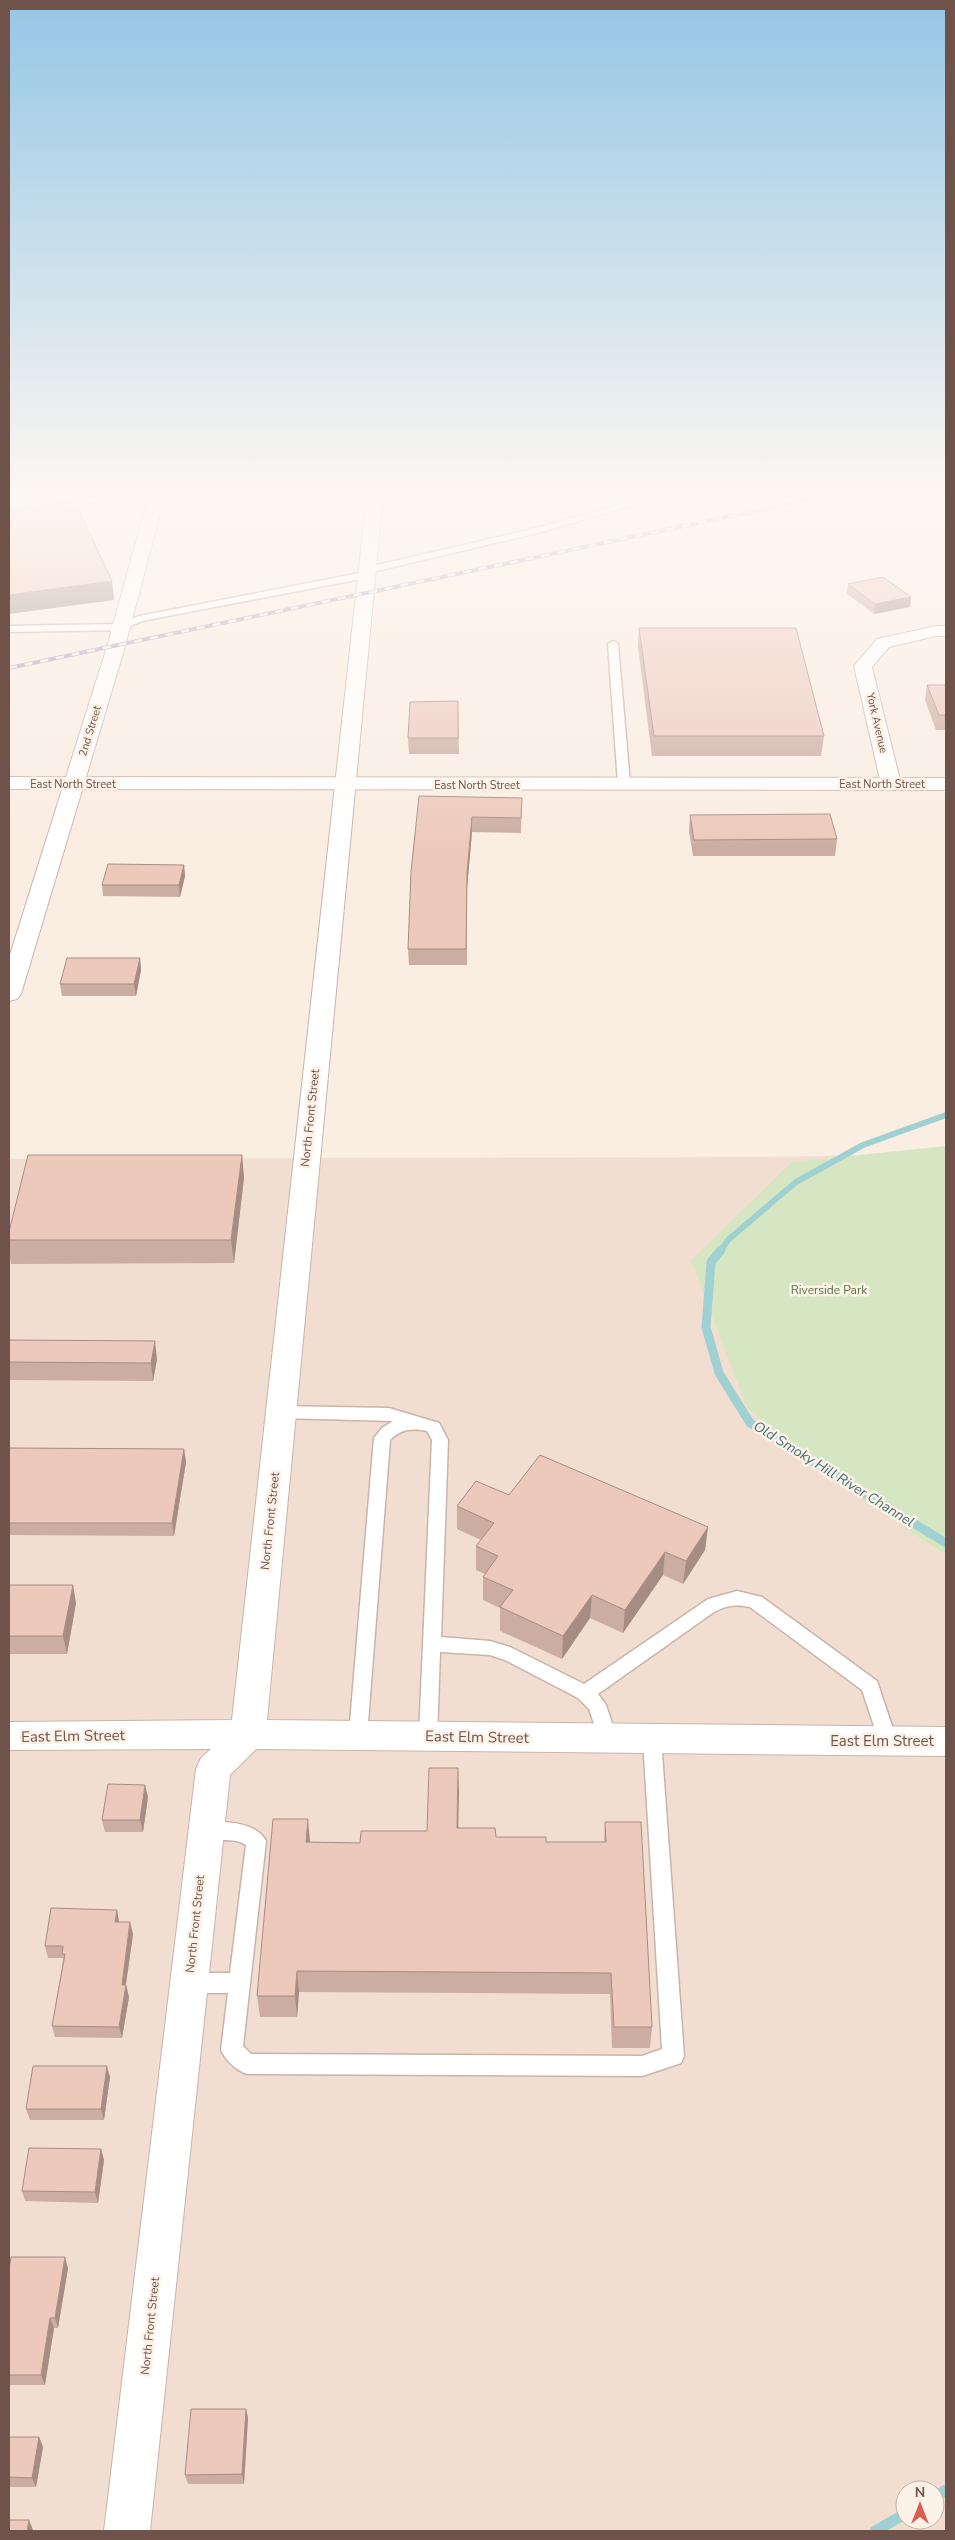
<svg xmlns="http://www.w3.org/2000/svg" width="955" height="2540" font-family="'Nunito Sans',sans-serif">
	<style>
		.residential { fill: #f1ded1; fill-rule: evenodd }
		.green { fill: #d6e6c2 }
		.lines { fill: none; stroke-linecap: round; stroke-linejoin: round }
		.stream-far2 { stroke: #a0d1d2; stroke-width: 6 }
		.stream-far1 { stroke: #a0d1d2; stroke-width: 9 }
		.stream { stroke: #a0d1d2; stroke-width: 11 }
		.service-casing { stroke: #c9b4aa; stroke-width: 3 }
		.minor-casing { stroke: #c9b4aa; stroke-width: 2 }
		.tertiary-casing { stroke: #c9b4aa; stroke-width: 2 }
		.service { fill: #fff; fill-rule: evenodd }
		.minor { fill: #fff; fill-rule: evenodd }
		.tertiary { fill: #fff; fill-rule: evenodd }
		.rail-casing { stroke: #afa3c1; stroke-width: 4 }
		.rail { stroke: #fdf2e8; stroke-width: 2.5; stroke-dasharray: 8; stroke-linecap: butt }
		.wall { fill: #ccada2 }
		.shaded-wall { fill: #a68d84 }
		.building { fill: #edc9bc; stroke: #a68d84 }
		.labels { text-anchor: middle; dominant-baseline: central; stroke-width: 5; stroke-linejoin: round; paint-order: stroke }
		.far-street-label { font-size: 11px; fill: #6f534b; stroke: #fdf2e8 }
		.street-label { font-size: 12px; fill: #6f534b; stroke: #fdf2e8 }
		.park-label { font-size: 12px; fill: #597444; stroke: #fdf2e8 }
		.water-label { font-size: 14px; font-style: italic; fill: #417273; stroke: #fdf2e8 }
		.near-street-label { font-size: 15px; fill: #6f534b; stroke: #fdf2e8 }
	</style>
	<rect width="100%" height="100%" fill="#faede2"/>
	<!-- residential -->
	<path class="residential" d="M 946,1154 L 946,2531 L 9,2531 L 9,1159 L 760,1157 ZM 905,2490 L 935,2490 L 935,2520 L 905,2520 Z"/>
	<!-- green -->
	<path class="green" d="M 946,1146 L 946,1555 L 865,1502 L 747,1408 L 691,1260 L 792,1162 Z"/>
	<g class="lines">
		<!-- stream-far2 -->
		<path class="stream-far2" d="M 720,1251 L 729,1239 L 796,1182 L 863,1145 L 946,1115"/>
		<!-- stream-far1 -->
		<path class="stream-far1" d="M 721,1250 L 711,1262 L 706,1327 L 719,1373 L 750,1423 L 946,1543"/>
		<!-- stream -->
		<path class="stream" d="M 935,2497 L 946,2490
			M 875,2531 L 905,2514"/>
		<!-- service casing -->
		<g class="service-casing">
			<path id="service" d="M 112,495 L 136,495 L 55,509 L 51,506 L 55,503 Z
				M 652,495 L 667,495 L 542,532 L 368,573 L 371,575 L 366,578 L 142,621 L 121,630 L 9,632 L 9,626 L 119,624 L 139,616 L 365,572 L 362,570 L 364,568 L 537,528 Z
				M 613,641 L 618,644 L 630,784 L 624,787 L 618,784 L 608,644 Z
				M 281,1406 L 389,1408 L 439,1423 L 448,1440 L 441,1637 L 490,1641 L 510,1647 L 584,1684 L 708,1599 L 737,1591 L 762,1597 L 877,1681 L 897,1741 L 895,1747 L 888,1749 L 881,1747 L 862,1690 L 750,1607 C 736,1604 727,1605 714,1612 L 598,1694 L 606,1705 L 617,1738 L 615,1744 L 608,1746 L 601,1744 L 589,1709 L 578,1698 L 505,1660 L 490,1655 L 440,1652 L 437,1736 L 435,1742 L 428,1744 L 421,1742 L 419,1736 L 432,1440 L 427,1431 C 412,1428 401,1429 390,1440 L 367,1735 L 365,1741 L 358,1743 L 351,1741 L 349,1735 L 374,1438 L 382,1428 L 393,1421 L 281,1418 L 275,1416 L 273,1412 L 275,1408 Z
				M 652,1731 L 659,1733 L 661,1739 L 684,2056 L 681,2063 L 642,2076 L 247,2074 C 236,2070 226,2061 221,2050 L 228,1993 L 188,1993 L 181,1990 L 178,1983 L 181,1976 L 188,1973 L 230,1973 L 246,1845 C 233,1836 214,1843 199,1838 L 196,1832 L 199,1826 C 218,1819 256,1821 266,1841 L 243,2046 L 251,2054 L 642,2056 L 662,2049 L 643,1739 L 645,1733 Z"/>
		</g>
		<!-- minor casing -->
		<g class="minor-casing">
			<path id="minor" d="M 149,495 L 165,495 L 124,650 L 21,994 L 17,999 L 9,1001 L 9,958 L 106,650 Z
				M 367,495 L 383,495 L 267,1720 L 946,1727 L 946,1756 L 256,1749 L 230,1775 L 150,2531 L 104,2531 L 196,1769 L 201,1758 L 211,1749 L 9,1750 L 9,1722 L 232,1720 Z
				M 936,626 L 946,626 L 946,636 L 936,636 L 889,647 L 872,667 L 901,784 L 898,788 L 891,790 L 884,788 L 881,784 L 854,666 L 877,639 Z"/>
		</g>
		<!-- tertiary casing -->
		<g class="tertiary-casing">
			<path id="tertiary" d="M 9,777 L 946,778 L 946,790 L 9,789 Z"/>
		</g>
		<!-- service -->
		<use href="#service" class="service"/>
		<!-- minor -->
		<use href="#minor" class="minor"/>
		<!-- tertiary -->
		<use href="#tertiary" class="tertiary"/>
		<!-- rail casing -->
		<g class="rail-casing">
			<path id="rail" d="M 9,668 L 832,495"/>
		</g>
		<!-- rail -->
		<use href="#rail" class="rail"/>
	</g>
	<!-- wall -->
	<path class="wall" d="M 848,584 L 910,607 L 874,614 L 847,594 Z
		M 639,628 L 824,736 L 821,756 L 652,756 L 638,647 Z
		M 927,685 L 946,685 L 946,730 L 936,730 L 925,700 Z
		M 458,701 L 459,754 L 409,754 L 408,738 Z
		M 419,796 L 522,798 L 521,833 L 472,832 L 467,888 L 467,965 L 409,965 L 408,949 Z
		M 690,815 L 837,839 L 835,856 L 693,856 L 689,831 Z
		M 184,865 L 185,876 L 180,897 L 103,896 L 102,885 Z
		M 140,958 L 141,970 L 136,996 L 62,996 L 60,984 Z
		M 242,1155 L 244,1178 L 234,1263 L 11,1264 L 9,1251 L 9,1240 Z
		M 9,1340 L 157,1359 L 153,1381 L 9,1380 Z
		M 9,1448 L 184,1449 L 186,1462 L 174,1536 L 9,1535 Z
		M 509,1495 L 708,1527 L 705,1550 L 683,1584 L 663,1575 L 623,1633 L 590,1618 L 562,1659 L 500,1631 L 500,1608 L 483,1600 L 483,1577 L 485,1574 L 476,1570 L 476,1546 L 481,1540 L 457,1529 L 457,1506 Z
		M 9,1585 L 76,1603 L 67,1654 L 9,1654 Z
		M 458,1768 L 458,1828 L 496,1837 L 546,1842 L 604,1842 L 605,1822 L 652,2027 L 650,2048 L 612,2048 L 610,1994 L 299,1992 L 297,2017 L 260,2017 L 257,1996 L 310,1842 L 360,1843 L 427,1831 Z
		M 148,1797 L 143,1832 L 105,1832 L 102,1820 Z
		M 117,1910 L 119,1922 L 133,1934 L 126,1985 L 129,1997 L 122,2038 L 55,2037 L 52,2026 L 63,1961 L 63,1958 L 48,1958 L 45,1946 Z
		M 110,2077 L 104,2120 L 30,2120 L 26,2109 Z
		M 101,2149 L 104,2160 L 98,2203 L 25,2201 L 22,2191 Z
		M 68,2268 L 58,2328 L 54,2328 L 45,2385 L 9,2385 L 9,2269 Z
		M 246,2409 L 248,2418 L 244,2484 L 188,2484 L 185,2475 Z
		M 9,2437 L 39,2437 L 43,2447 L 36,2487 L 9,2487 Z"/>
	<!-- shaded-wall -->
	<path class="shaded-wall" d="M 112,581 L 114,600 L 9,614 L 9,595 Z
		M 911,597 L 910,607 L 874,614 L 875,604 Z
		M 472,817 L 472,832 L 467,888 L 467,965 L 467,873 Z
		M 184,865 L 185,876 L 180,897 L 179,885 Z
		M 140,958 L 141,970 L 136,996 L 134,984 Z
		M 242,1155 L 244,1178 L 234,1263 L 231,1240 Z
		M 155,1341 L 157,1359 L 153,1381 L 151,1363 Z
		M 184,1449 L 186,1462 L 174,1536 L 172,1523 Z
		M 708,1527 L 705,1550 L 683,1584 L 686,1561 Z
		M 665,1552 L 663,1575 L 623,1633 L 625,1610 Z
		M 73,1585 L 76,1603 L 67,1654 L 63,1636 Z
		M 592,1595 L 590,1618 L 562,1659 L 563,1636 Z
		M 458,1768 L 459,1791 L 458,1850 L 457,1828 Z
		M 145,1785 L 148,1797 L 143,1832 L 140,1820 Z
		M 308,1819 L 310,1841 L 308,1864 L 306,1842 Z
		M 117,1910 L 119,1922 L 115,1922 Z
		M 130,1922 L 133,1934 L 124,1997 L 122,1985 Z
		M 297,1971 L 299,1992 L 297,2017 L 295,1996 Z
		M 126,1985 L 129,1997 L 122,2038 L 119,2027 Z
		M 107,2066 L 110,2077 L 104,2120 L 101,2109 Z
		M 101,2149 L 104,2160 L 98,2203 L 95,2192 Z
		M 65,2257 L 68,2268 L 58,2328 L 55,2318 Z
		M 50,2318 L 54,2328 L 45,2385 L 41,2375 Z
		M 246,2409 L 248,2418 L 244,2484 L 242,2474 Z
		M 39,2437 L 43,2447 L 36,2487 L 32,2478 Z
		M 29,2520 L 33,2530 L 33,2531 L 27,2531 Z"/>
	<!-- building -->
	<path class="building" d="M 75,502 L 112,581 L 9,595 L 9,510 Z
		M 883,577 L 911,597 L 875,604 L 848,584 Z
		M 639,628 L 796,628 L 824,736 L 654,736 Z
		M 927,685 L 946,685 L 946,715 L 939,715 Z
		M 458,701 L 458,738 L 408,738 L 410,702 Z
		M 419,796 L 522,798 L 521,818 L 472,817 L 467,873 L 466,949 L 408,949 L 411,872 Z
		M 830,814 L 837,839 L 694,840 L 690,815 Z
		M 108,864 L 184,865 L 179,885 L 102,885 Z
		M 67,958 L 140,958 L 134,984 L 60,984 Z
		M 28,1155 L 242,1155 L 231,1240 L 9,1240 L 9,1232 Z
		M 9,1340 L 155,1341 L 151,1363 L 9,1362 Z
		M 9,1448 L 184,1449 L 172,1523 L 9,1523 Z
		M 540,1455 L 708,1527 L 686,1561 L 665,1552 L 625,1610 L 592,1595 L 563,1636 L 500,1607 L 513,1590 L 483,1577 L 498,1556 L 476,1546 L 494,1523 L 457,1506 L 476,1481 L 509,1495 Z
		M 9,1585 L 73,1585 L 63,1636 L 9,1636 Z
		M 429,1768 L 458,1768 L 457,1828 L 495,1828 L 496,1837 L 546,1837 L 546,1842 L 606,1842 L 605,1822 L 641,1822 L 652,2027 L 614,2027 L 611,1973 L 297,1971 L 295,1996 L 257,1996 L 273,1819 L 308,1819 L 306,1842 L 360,1843 L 361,1831 L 427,1831 Z
		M 108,1784 L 145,1785 L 140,1820 L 102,1820 Z
		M 51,1908 L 117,1910 L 115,1922 L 130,1922 L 122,1985 L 126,1985 L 119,2027 L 52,2026 L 65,1954 L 62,1954 L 63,1946 L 45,1946 Z
		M 33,2066 L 107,2066 L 101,2109 L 26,2109 Z
		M 29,2148 L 101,2149 L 95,2192 L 22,2191 Z
		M 11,2257 L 65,2257 L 55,2318 L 50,2318 L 41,2375 L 9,2375 L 9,2269 Z
		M 191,2409 L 246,2409 L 242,2474 L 185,2475 Z
		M 9,2437 L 39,2437 L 32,2478 L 9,2477 Z
		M 9,2520 L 29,2520 L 27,2531 L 9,2531 Z"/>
	<!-- sky -->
	<linearGradient id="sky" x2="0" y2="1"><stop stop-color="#95c6e5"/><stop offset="0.58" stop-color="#fdf7f2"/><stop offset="1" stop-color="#fdf7f2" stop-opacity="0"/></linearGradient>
	<rect width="955" height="851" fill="url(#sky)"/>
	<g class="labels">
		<!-- far-street labels -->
		<g class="far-street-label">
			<text transform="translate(877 723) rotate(77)">York Avenue</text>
			<text transform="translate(90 731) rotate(-73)">2nd Street</text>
			<text x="73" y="784">East North Street</text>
			<text x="882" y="784">East North Street</text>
			<text x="477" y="785">East North Street</text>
		</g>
		<!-- street labels -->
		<g class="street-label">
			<text transform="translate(310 1118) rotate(-84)">North Front Street</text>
			<text transform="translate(270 1521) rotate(-84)">North Front Street</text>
			<text transform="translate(195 1924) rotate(-84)">North Front Street</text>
			<text transform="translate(150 2326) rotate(-84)">North Front Street</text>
		</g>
		<!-- park labels -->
		<g class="park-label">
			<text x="829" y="1290">Riverside Park</text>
		</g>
		<!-- water labels -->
		<g class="water-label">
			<text transform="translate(834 1474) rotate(32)">Old Smoky Hill River Channel</text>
		</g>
		<!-- near-street labels -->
		<g class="near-street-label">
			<text transform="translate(73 1736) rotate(-1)">East Elm Street</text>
			<text transform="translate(477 1737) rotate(1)">East Elm Street</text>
			<text x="882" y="1741">East Elm Street</text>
		</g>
	</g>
	<!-- border -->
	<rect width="955" height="2540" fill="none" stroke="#6f534b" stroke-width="20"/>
	<!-- north arrow -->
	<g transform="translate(920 2505)"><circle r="24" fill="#fdf2e8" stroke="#c4b2a9"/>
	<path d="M0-4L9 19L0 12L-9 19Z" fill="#d95d51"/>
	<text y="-8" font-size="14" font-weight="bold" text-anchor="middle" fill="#6f534b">N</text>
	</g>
</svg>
